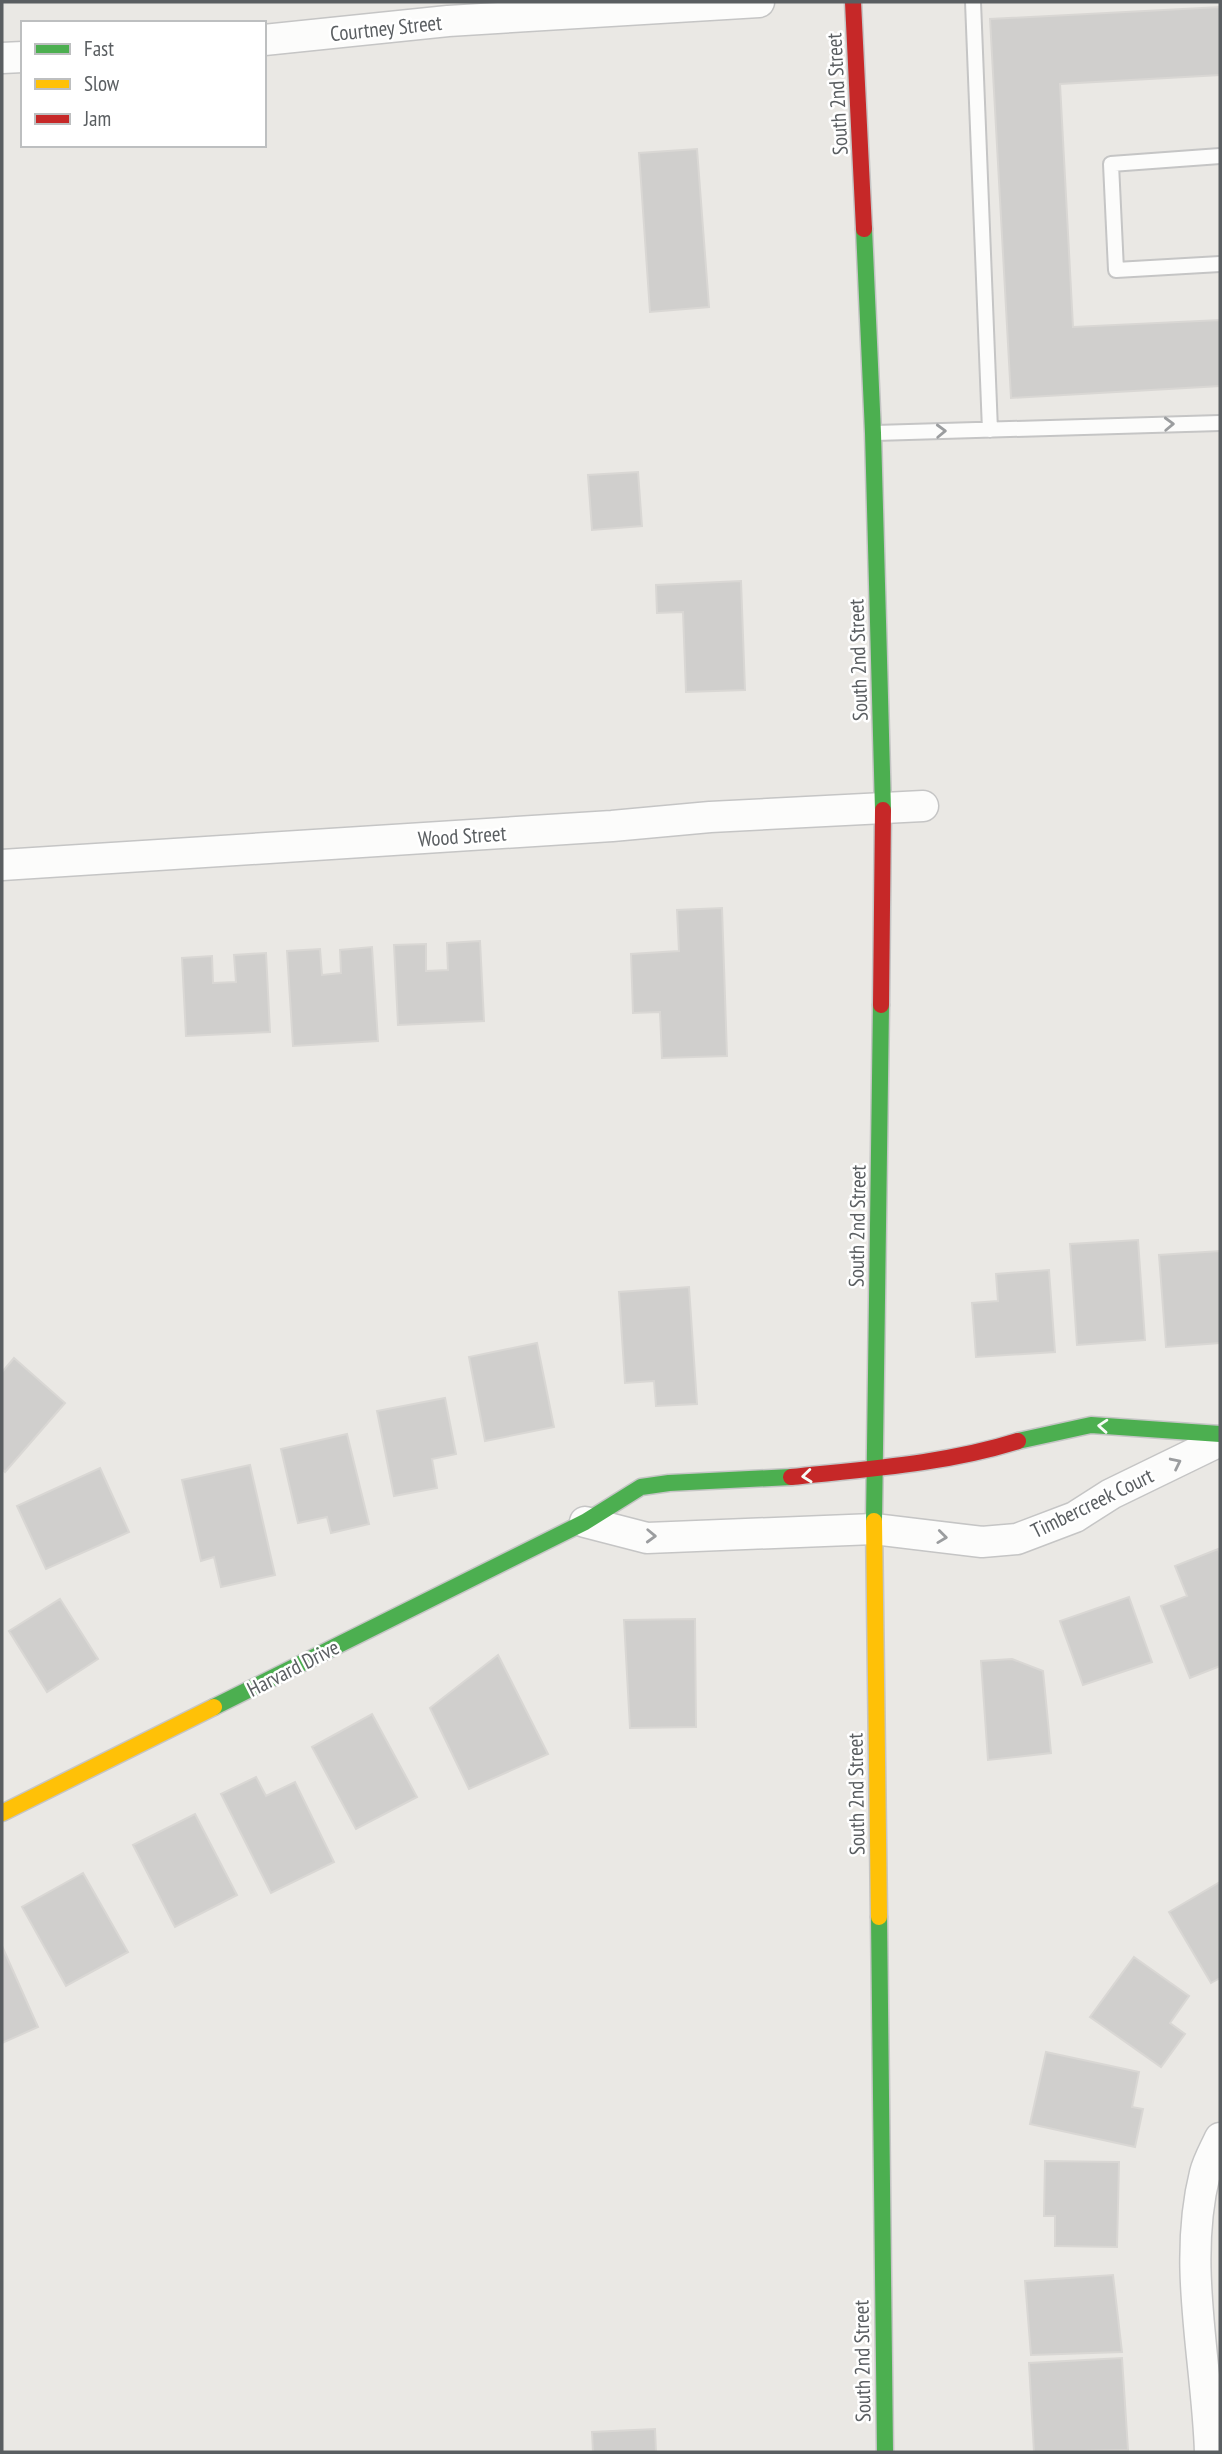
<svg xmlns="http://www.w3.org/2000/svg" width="1222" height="2454" font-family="'PT Sans Narrow',sans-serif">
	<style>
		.building { fill: #d0cfcd; stroke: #d9d7d4; stroke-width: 2 }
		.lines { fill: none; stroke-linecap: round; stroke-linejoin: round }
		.lane-casing { stroke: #c5c5c5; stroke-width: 18 }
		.street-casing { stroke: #c5c5c5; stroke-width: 33 }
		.fast-casing { stroke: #c5c5c5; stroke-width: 19 }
		.slow-casing { stroke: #c5c5c5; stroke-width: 19 }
		.jam-casing { stroke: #c5c5c5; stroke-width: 19 }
		.lane { stroke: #fcfcfb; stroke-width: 14 }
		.street { stroke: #fcfcfb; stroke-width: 30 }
		.fast { stroke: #4caf50; stroke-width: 16 }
		.slow { stroke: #ffc107; stroke-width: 16 }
		.jam { stroke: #c62828; stroke-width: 16 }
		.oneway { stroke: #9b9d9f }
		.oneway2 { stroke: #f6fbf6 }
		.labels { text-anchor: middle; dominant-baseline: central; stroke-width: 5; stroke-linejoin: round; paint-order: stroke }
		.street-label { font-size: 21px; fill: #5a5e61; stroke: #fff }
	</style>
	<rect width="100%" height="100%" fill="#eae8e4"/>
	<!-- building -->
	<path class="building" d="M 1220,7 L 1220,75 L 1060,84 L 1073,327 L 1220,320 L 1220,386 L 1011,398 L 990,19 Z
		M 697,149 L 709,307 L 650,312 L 639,153 Z
		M 638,472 L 642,526 L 592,530 L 588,475 Z
		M 741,581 L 745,690 L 686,692 L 683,612 L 657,613 L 656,585 Z
		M 722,908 L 727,1056 L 662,1058 L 660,1012 L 633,1013 L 631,954 L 679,951 L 677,910 Z
		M 480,941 L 484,1021 L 398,1025 L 394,945 L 426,944 L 426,971 L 448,970 L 447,943 Z
		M 372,947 L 378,1041 L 293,1046 L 287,951 L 320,949 L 322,975 L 341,973 L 340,950 Z
		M 266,953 L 270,1032 L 186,1036 L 182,958 L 212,956 L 213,983 L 236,982 L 234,955 Z
		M 1138,1240 L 1145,1340 L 1077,1345 L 1070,1244 Z
		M 1220,1251 L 1220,1343 L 1166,1347 L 1159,1255 Z
		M 1049,1270 L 1055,1352 L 976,1357 L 972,1303 L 998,1301 L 996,1274 Z
		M 689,1287 L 697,1404 L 656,1406 L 654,1381 L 625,1383 L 619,1292 Z
		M 537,1343 L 554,1427 L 485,1441 L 469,1357 Z
		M 14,1358 L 65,1403 L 5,1472 L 2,1469 L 2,1372 Z
		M 445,1398 L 456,1454 L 432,1459 L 437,1488 L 394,1496 L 377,1411 Z
		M 347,1434 L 369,1524 L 331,1533 L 327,1517 L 298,1523 L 281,1449 Z
		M 250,1465 L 275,1575 L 221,1587 L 214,1557 L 201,1561 L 182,1480 Z
		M 100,1468 L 129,1532 L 46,1569 L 17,1506 Z
		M 1218,1549 L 1220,1554 L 1220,1666 L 1190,1678 L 1161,1606 L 1187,1596 L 1175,1566 Z
		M 1129,1597 L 1152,1662 L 1083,1685 L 1060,1621 Z
		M 60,1599 L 98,1659 L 47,1692 L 9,1631 Z
		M 695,1619 L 696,1727 L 630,1728 L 624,1620 Z
		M 498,1655 L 548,1754 L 469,1789 L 430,1708 Z
		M 1012,1659 L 1043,1671 L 1051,1753 L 988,1760 L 981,1661 Z
		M 372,1714 L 417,1797 L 356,1829 L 312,1747 Z
		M 256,1777 L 266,1796 L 295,1782 L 334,1862 L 271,1893 L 221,1794 Z
		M 195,1814 L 237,1895 L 175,1927 L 133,1845 Z
		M 83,1873 L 128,1952 L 66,1986 L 22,1907 Z
		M 1220,1882 L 1220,1978 L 1211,1983 L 1169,1912 Z
		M 2,1946 L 38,2027 L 2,2043 Z
		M 1134,1957 L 1189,1996 L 1170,2023 L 1185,2034 L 1161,2067 L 1090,2017 Z
		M 1046,2052 L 1139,2072 L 1132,2107 L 1143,2109 L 1135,2147 L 1030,2124 Z
		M 1045,2161 L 1119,2162 L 1117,2247 L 1055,2246 L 1055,2216 L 1044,2216 Z
		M 1113,2275 L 1122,2352 L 1031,2355 L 1025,2281 Z
		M 1122,2358 L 1128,2450 L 1034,2452 L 1029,2363 Z
		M 655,2429 L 656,2452 L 593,2452 L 592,2432 Z"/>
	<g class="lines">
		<!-- lane casing -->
		<g class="lane-casing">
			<path id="lane" d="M 973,2 L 990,430
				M 1220,156 L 1111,164 L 1116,270 L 1220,264
				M 875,433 L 1220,423"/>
		</g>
		<!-- street casing -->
		<g class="street-casing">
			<path id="street" d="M 264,40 L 448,21 L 759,2
				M 2,58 L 23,57
				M 2,865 L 612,826 L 710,817 L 923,806
				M 585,1522 L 647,1538 L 874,1529 L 982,1542 L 1017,1539 L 1075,1517 L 1111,1494 L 1220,1441
				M 1210,2452 C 1207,2360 1182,2264 1205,2173 C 1208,2161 1215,2149 1220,2138"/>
		</g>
		<!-- fast casing -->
		<g class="fast-casing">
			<path id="fast" d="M 864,229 L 873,433 L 883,810
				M 1018,1441 L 1091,1425 L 1220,1434
				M 874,1521 L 881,1005
				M 214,1707 L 585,1522 L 641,1487 L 669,1483 L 791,1477
				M 879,1917 L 885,2452"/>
		</g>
		<!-- slow casing -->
		<g class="slow-casing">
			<path id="slow" d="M 874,1521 L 879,1917
				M 2,1813 L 214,1707"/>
		</g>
		<!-- jam casing -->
		<g class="jam-casing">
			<path id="jam" d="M 853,2 L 864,229
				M 881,1005 L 883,810
				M 791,1477 C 866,1469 945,1464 1018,1441"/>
		</g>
		<!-- lane -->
		<use href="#lane" class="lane"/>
		<!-- street -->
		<use href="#street" class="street"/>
		<!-- fast -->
		<use href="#fast" class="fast"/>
		<!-- slow -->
		<use href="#slow" class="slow"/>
		<!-- jam -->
		<use href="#jam" class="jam"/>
	</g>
	<!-- one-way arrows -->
	<defs><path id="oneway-chevron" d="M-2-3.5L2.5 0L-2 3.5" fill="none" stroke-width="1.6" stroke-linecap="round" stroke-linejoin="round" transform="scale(1.75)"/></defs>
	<g class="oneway">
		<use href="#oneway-chevron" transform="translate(1169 424) rotate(-2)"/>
		<use href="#oneway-chevron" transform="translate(941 431) rotate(-2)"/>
		<use href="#oneway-chevron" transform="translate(1176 1463) rotate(-26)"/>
		<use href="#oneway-chevron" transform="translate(651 1536) rotate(2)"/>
		<use href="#oneway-chevron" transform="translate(942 1537) rotate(7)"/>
	</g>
	<g class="oneway2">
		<use href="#oneway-chevron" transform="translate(1103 1426) rotate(-176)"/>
		<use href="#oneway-chevron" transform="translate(807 1476) rotate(174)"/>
	</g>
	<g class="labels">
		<!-- street labels -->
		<g class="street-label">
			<text transform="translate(386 28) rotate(-6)">Courtney Street</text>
			<text transform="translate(837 94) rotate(-93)">South 2nd Street</text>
			<text transform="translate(858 660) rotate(-92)">South 2nd Street</text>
			<text transform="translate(462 836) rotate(-4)">Wood Street</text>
			<text transform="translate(857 1226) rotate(-89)">South 2nd Street</text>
			<text transform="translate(1092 1503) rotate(-26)">Timbercreek Court</text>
			<text transform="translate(293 1668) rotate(-27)">Harvard Drive</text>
			<text transform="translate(856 1794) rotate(-91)">South 2nd Street</text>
			<text transform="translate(862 2361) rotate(-91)">South 2nd Street</text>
		</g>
	</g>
	<!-- border -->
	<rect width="1222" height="2454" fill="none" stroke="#5a5e61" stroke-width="7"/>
	<!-- legend -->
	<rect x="21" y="21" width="245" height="126" fill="#ffffff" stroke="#bdbfc0" stroke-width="2"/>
	<rect x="35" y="44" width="35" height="10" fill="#4caf50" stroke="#bdbfc0" stroke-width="2"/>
	<text x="84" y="56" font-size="21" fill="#5a5e61">Fast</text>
	<rect x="35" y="79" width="35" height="10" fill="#ffc107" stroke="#bdbfc0" stroke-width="2"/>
	<text x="84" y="91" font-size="21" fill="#5a5e61">Slow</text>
	<rect x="35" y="114" width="35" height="10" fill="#c62828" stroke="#bdbfc0" stroke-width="2"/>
	<text x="84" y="126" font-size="21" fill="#5a5e61">Jam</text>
</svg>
